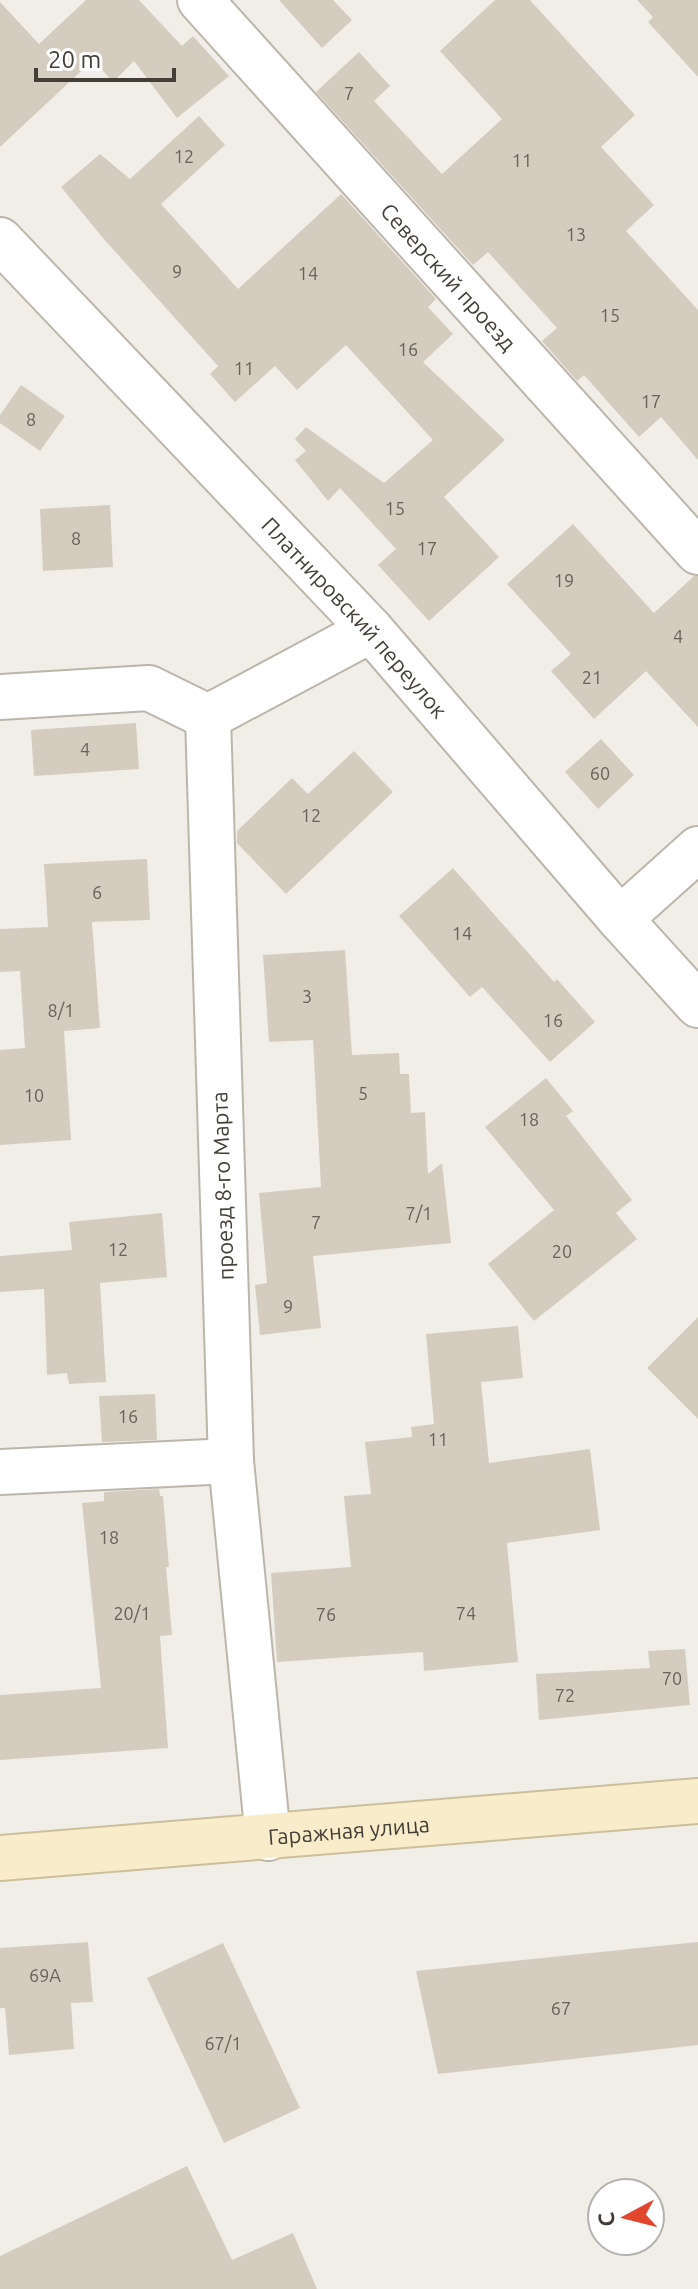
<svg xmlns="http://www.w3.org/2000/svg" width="698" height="2289" font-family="Ubuntu,sans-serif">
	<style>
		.building { fill: #d5ccc0 }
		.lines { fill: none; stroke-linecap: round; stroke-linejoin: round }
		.street-casing { stroke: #bcb5aa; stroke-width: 48 }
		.secondary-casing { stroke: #ccbf9b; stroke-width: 48 }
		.street { stroke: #fff; stroke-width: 44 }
		.secondary { stroke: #f8ecca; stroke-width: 44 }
		.labels { text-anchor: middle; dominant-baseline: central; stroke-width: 6; stroke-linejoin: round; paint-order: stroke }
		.number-label { font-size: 18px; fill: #686258 }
		.street-label { font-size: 22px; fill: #433e36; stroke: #fff }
	</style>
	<rect width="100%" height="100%" fill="#f1eee7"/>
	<!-- building -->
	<path class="building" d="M 86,0 L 139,0 L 182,46 L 193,36 L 229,76 L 177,118 L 134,61 L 113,82 L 93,60 L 0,147 L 0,2 L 39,44 Z
		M 279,0 L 333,0 L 352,20 L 322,48 Z
		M 495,0 L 530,0 L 635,115 L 601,147 L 654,205 L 626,231 L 698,310 L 698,460 L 661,417 L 639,437 L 584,375 L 577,381 L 542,341 L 557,328 L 488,252 L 473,265 L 316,92 L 359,52 L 390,86 L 374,101 L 442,174 L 502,119 L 440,51 Z
		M 637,0 L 698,0 L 698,77 L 648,22 L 653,17 Z
		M 199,116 L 225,145 L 161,204 L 238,289 L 341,194 L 436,299 L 428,307 L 453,334 L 423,362 L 505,440 L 444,497 L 499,557 L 429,621 L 378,565 L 396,549 L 340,488 L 328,501 L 295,460 L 306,451 L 295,439 L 306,427 L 384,483 L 433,440 L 346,345 L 297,390 L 275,366 L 235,402 L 210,374 L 218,366 L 103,238 L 61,187 L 100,154 L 130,179 Z
		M 21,385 L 65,416 L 40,451 L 0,423 L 0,415 Z
		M 110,505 L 113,567 L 43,571 L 40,509 Z
		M 573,524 L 654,613 L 694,576 L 698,576 L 698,727 L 646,671 L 594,719 L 551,671 L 571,654 L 507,584 Z
		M 136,723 L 139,769 L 34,776 L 31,730 Z
		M 601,739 L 634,775 L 598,809 L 565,772 Z
		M 354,751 L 393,792 L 286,894 L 237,843 L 237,831 L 292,778 L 308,794 Z
		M 147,859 L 150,920 L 92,922 L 100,1028 L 64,1031 L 71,1140 L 0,1145 L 0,1050 L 25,1048 L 20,971 L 0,972 L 0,929 L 48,927 L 44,864 Z
		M 453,868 L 554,982 L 557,979 L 595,1022 L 550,1062 L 482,987 L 470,997 L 399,916 Z
		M 345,950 L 352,1055 L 399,1053 L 400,1074 L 409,1074 L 411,1113 L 425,1112 L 428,1174 L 442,1163 L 451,1243 L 313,1256 L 321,1328 L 260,1335 L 255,1285 L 267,1283 L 259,1193 L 321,1187 L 313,1040 L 269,1042 L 263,955 Z
		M 546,1078 L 573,1111 L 566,1116 L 632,1200 L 616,1213 L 637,1239 L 534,1321 L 488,1264 L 554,1210 L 485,1127 Z
		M 162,1213 L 167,1277 L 100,1283 L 106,1382 L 69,1384 L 67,1373 L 47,1375 L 44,1289 L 0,1292 L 0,1256 L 72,1250 L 69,1222 Z
		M 698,1317 L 698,1419 L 647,1368 Z
		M 518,1326 L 523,1378 L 481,1382 L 489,1463 L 590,1449 L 600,1530 L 507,1543 L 518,1662 L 424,1671 L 423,1652 L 277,1662 L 271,1573 L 351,1567 L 344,1496 L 371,1494 L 365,1442 L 412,1437 L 411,1427 L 434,1424 L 426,1334 Z
		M 155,1394 L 157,1440 L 102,1442 L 99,1396 Z
		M 159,1489 L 160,1496 L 163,1496 L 169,1567 L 166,1567 L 172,1635 L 160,1636 L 168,1748 L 0,1760 L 0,1695 L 101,1688 L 82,1503 L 104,1501 L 104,1492 Z
		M 685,1649 L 690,1705 L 539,1720 L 536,1674 L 650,1668 L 648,1651 Z
		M 88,1942 L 93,2002 L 71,2003 L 74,2049 L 9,2055 L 5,2008 L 0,2008 L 0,1948 Z
		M 698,1942 L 698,2045 L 438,2074 L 416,1971 Z
		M 223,1943 L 300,2108 L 224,2143 L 147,1978 Z
		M 187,2166 L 232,2260 L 293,2233 L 317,2289 L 0,2289 L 0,2256 Z"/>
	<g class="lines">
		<!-- street casing -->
		<g class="street-casing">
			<g id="street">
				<path id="s1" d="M 200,0 L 698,552"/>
				<path id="s2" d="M 0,240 L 371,630 L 620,919 L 698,1005"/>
				<path d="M 0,697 L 149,688 L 208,717"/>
				<path d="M 620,919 L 698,849"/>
				<path d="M 0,1472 L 231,1461"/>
				<path d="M 268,1838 L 231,1461 L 208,717 L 371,630"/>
			</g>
		</g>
		<!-- secondary casing -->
		<g class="secondary-casing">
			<g id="secondary">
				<path id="s3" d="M 0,1858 L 698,1801"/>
			</g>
		</g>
		<!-- street -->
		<use href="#street" class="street"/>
		<!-- secondary -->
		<use href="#secondary" class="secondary"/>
	</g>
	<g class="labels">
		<!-- number labels -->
		<g class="number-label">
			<text x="349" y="93">7</text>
			<text x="184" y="156">12</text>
			<text x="522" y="160">11</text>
			<text x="576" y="234">13</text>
			<text x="177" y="271">9</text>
			<text x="308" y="273">14</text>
			<text x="610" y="315">15</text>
			<text x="408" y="349">16</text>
			<text x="244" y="368">11</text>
			<text x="651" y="401">17</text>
			<text x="31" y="419">8</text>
			<text x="395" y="508">15</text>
			<text x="76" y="538">8</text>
			<text x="427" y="548">17</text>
			<text x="564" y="580">19</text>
			<text x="678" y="636">4</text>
			<text x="592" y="677">21</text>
			<text x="85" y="749">4</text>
			<text x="600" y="773">60</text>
			<text x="311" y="815">12</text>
			<text x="97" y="892">6</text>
			<text x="462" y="933">14</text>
			<text x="307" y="996">3</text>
			<text x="61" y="1010">8/1</text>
			<text x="553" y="1020">16</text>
			<text x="363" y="1093">5</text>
			<text x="34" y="1095">10</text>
			<text x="529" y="1119">18</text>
			<text x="419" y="1213">7/1</text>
			<text x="316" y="1222">7</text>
			<text x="118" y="1249">12</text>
			<text x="562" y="1251">20</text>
			<text x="288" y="1306">9</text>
			<text x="128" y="1416">16</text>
			<text x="438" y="1439">11</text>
			<text x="109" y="1537">18</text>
			<text x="132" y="1613">20/1</text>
			<text x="466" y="1613">74</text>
			<text x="326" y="1614">76</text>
			<text x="672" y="1678">70</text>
			<text x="565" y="1695">72</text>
			<text x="45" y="1975">69А</text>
			<text x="561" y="2008">67</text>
			<text x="223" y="2043">67/1</text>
		</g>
		<!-- street labels -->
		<g class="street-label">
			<text stroke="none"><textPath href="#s1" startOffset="372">Северский проезд</textPath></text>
			<text stroke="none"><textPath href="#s2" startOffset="518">Платнировский переулок</textPath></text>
			<text transform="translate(222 1186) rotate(-92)">проезд 8-го Марта</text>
			<text stroke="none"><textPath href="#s3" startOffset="350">Гаражная улица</textPath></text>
		</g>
	</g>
	<!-- north arrow -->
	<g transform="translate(626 2217) rotate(263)"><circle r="38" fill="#ffffff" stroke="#b4b2af" stroke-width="2"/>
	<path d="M0-6L14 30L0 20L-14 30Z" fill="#e2462d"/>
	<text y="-12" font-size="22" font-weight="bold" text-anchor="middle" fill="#433e36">С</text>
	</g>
	<!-- scale -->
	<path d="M36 68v12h138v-12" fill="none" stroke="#433e36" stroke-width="4"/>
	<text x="48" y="68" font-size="24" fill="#433e36" stroke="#ffffff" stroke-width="6" paint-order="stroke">20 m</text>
</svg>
